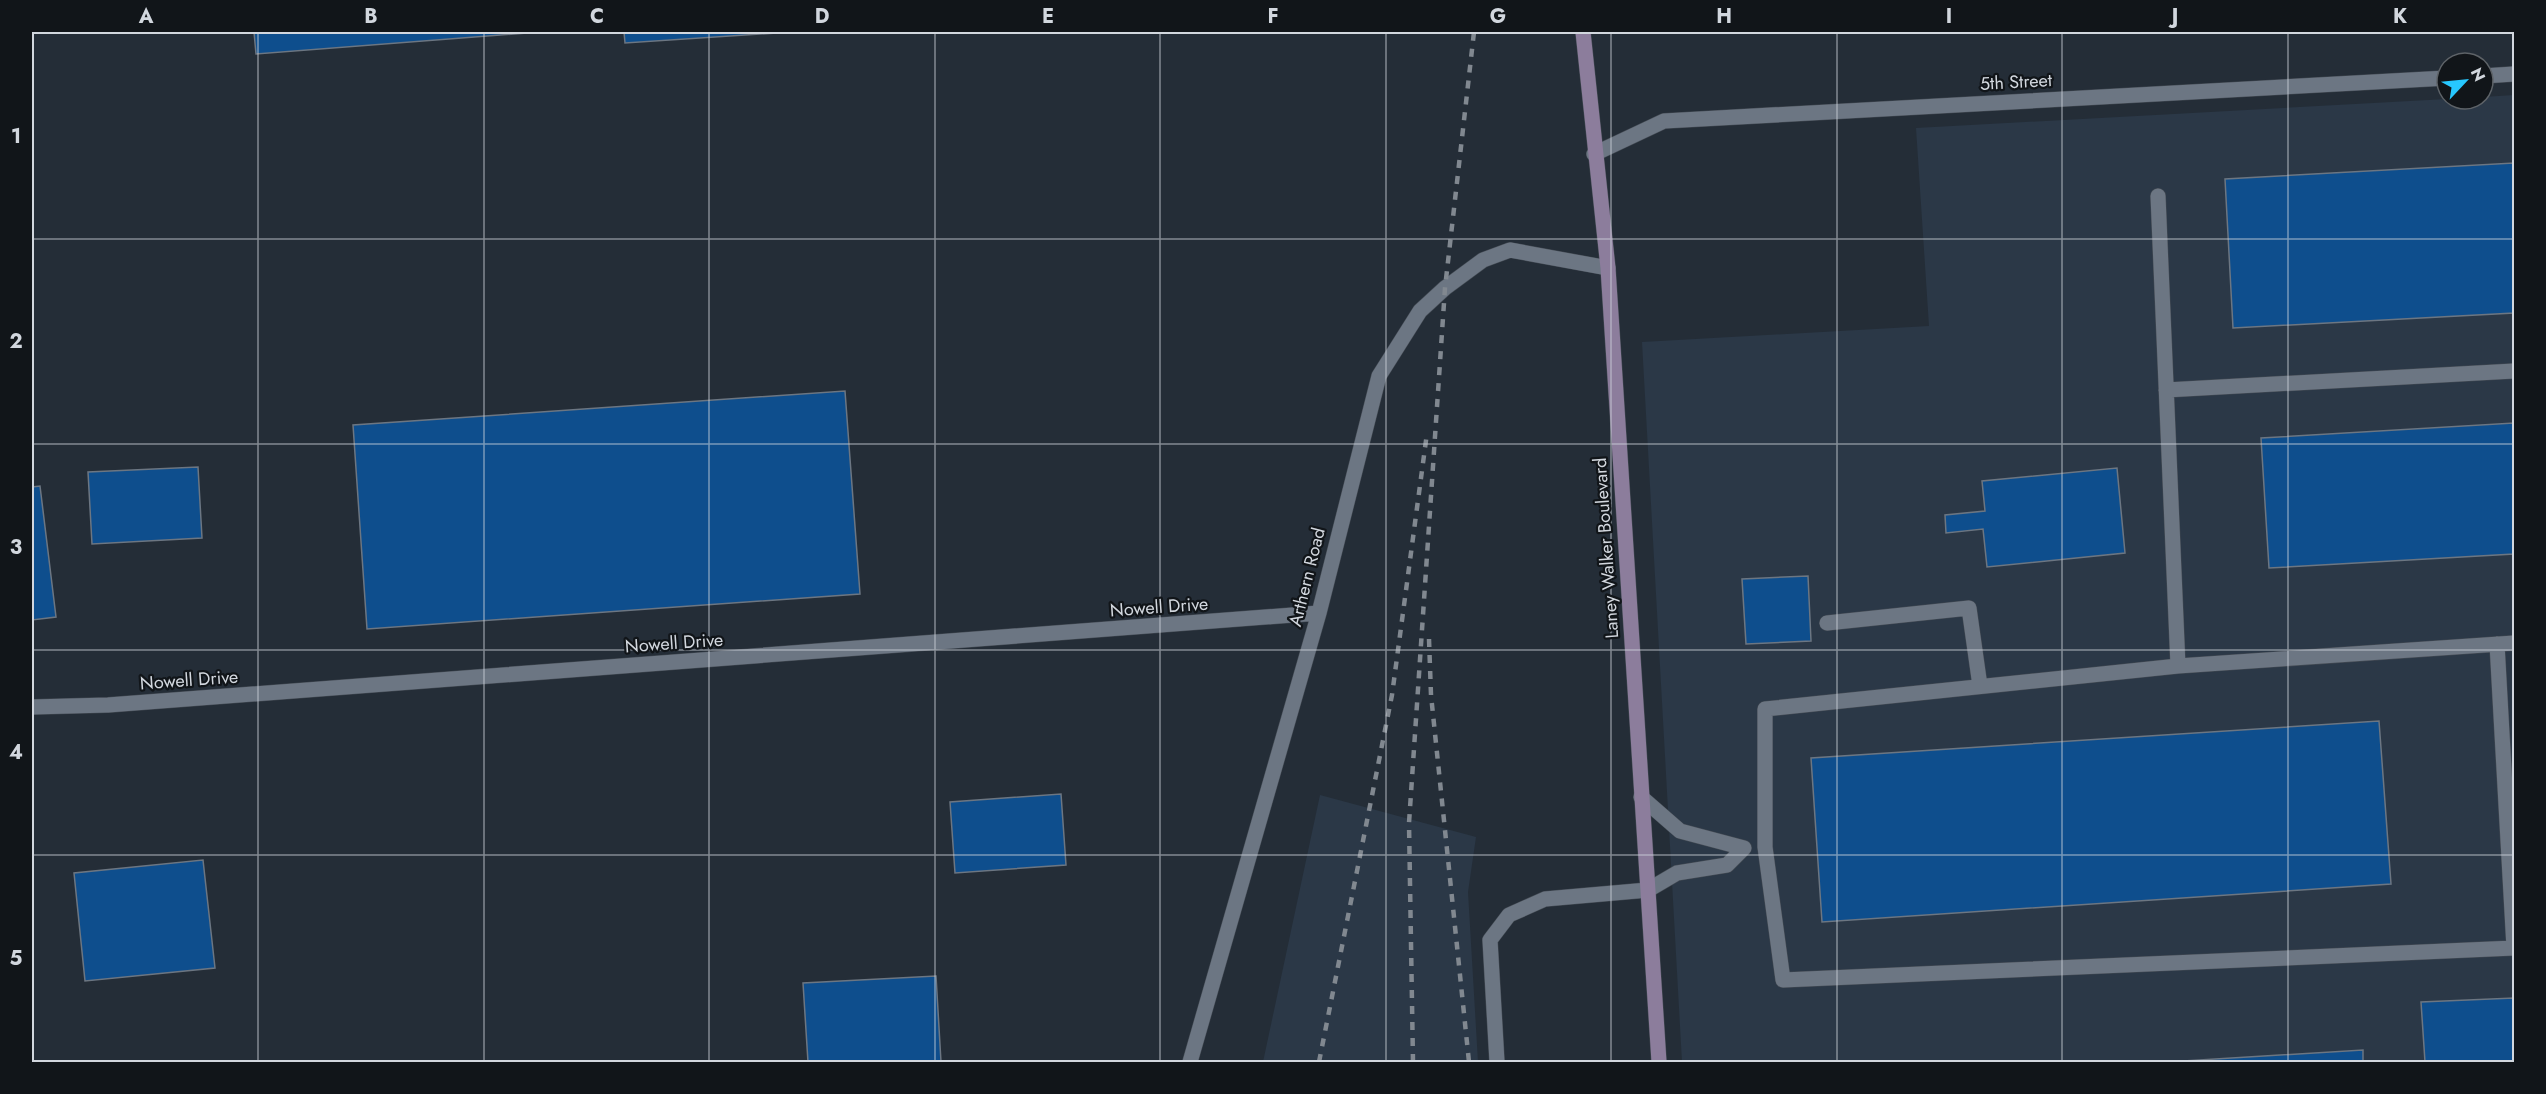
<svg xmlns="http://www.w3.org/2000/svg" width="2546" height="1094" font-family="Jost,sans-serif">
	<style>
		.built { fill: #2b3847 }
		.building { fill: #0e4e8d; stroke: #6c7682; stroke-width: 1.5 }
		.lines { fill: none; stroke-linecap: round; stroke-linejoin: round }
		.service-casing { stroke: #444b54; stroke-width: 16 }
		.minor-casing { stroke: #444b54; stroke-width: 16 }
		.tertiary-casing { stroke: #444b54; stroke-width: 16 }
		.secondary-casing { stroke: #444b54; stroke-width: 16 }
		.service { stroke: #6c7683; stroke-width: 15 }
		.minor { stroke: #6c7683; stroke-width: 15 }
		.tertiary { stroke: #6c7683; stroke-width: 15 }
		.secondary { stroke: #8c7d9c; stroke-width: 15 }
		.rail { stroke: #818890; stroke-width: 4.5; stroke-dasharray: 8 8; stroke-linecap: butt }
		.grid { fill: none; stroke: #d2d7de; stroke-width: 1.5; stroke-opacity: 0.55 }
		.labels { text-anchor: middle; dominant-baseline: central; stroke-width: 4.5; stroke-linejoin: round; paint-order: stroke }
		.street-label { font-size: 18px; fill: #d2d7de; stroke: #111519 }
		.neatline { fill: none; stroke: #d2d7de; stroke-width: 2 }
		.grid-label { font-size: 20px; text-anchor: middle; font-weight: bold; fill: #d2d7de }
	</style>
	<rect width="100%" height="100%" fill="#242d37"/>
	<!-- built -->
	<path class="built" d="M 2514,95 L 2514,1062 L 1682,1062 L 1642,342 L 1929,326 L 1916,128 L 2447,99 L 2483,99 L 2483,97 Z
		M 1320,795 L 1476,837 L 1468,892 L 1478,1062 L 1263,1062 Z"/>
	<!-- building -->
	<path class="building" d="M 254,32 L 540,32 L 256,54 Z
		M 624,32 L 792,32 L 625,43 Z
		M 2514,163 L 2514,313 L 2233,328 L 2225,179 Z
		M 845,391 L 860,594 L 367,629 L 353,425 Z
		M 2514,423 L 2514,554 L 2269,568 L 2261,438 Z
		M 198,467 L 202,538 L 92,544 L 88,472 Z
		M 2117,468 L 2125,553 L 1987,567 L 1983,529 L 1946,533 L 1945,515 L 1985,511 L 1982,481 Z
		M 40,486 L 56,617 L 32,620 L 32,487 Z
		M 1808,576 L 1811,641 L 1746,644 L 1742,579 Z
		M 2379,721 L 2391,884 L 1822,922 L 1811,758 Z
		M 1061,794 L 1066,865 L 955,873 L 950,802 Z
		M 203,860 L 215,968 L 85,981 L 74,873 Z
		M 936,976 L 941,1062 L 808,1062 L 803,983 Z
		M 2514,998 L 2514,1062 L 2425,1062 L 2421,1002 Z
		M 2363,1050 L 2363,1062 L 2167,1062 Z"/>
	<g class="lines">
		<!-- service casing -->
		<g class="service-casing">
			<path id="service" d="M 2158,196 L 2178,666 L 2514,643
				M 2166,390 L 2514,371
				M 1827,623 L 1969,608 L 1980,686
				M 2178,666 L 1765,709 L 1765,847 L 1783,980 L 2514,948 L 2497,644
				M 1497,1062 L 1490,940 L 1509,915 L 1545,899 L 1648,890 L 1677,873 L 1727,865 L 1744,848 L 1680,831 L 1641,797"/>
		</g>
		<!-- minor casing -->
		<g class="minor-casing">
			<path id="minor" d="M 32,707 L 108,705 L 1319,613
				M 1190,1062 L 1319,613 L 1379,376 L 1420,311 L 1445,288 L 1483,260 L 1510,250 L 1608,268"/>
		</g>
		<!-- tertiary casing -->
		<g class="tertiary-casing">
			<path id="tertiary" d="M 2483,76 L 2514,74
				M 1594,154 L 1664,121 L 2447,78"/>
		</g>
		<!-- secondary casing -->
		<g class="secondary-casing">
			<path id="secondary" d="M 1583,32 L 1608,268 L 1659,1062"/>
		</g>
		<!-- service -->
		<use href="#service" class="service"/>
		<!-- minor -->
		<use href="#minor" class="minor"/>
		<!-- tertiary -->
		<use href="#tertiary" class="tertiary"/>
		<!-- secondary -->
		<use href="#secondary" class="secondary"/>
		<!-- rail -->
		<path class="rail" d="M 1429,639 L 1431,695 L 1469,1062
			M 1319,1062 L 1392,695 L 1427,433
			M 1413,1062 L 1409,823 L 1445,288 L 1474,32"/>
	</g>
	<!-- grid -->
	<path class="grid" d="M 258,32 L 258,1062M 484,32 L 484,1062M 709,32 L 709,1062M 935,32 L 935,1062M 1160,32 L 1160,1062M 1386,32 L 1386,1062M 1611,32 L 1611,1062M 1837,32 L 1837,1062M 2062,32 L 2062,1062M 2288,32 L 2288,1062M 32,239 L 2514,239M 32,444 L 2514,444M 32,650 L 2514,650M 32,855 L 2514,855"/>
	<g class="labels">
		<!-- street labels -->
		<g class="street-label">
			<text transform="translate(2016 82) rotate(-3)">5th Street</text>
			<text transform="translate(1606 548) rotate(-94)">Laney Walker Boulevard</text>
			<text transform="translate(1307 577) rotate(-76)">Arthern Road</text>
			<text transform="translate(1159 607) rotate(-4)">Nowell Drive</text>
			<text transform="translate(674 643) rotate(-4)">Nowell Drive</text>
			<text transform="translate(189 680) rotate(-4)">Nowell Drive</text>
		</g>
	</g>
	<!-- border -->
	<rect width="2546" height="1094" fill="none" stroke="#111519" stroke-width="66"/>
	<!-- north arrow -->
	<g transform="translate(2465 81) rotate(64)"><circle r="28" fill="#111519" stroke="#5e6368" stroke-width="1.5"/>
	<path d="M0-4.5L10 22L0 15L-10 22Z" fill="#27c8ff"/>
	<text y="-9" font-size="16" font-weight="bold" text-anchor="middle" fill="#d2d7de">N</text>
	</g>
	<rect x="33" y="33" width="2480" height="1028" class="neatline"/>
	<g class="grid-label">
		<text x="146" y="23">A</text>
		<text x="371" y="23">B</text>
		<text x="597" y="23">C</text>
		<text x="822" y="23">D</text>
		<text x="1048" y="23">E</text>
		<text x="1273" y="23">F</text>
		<text x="1498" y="23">G</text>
		<text x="1724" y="23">H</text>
		<text x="1949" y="23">I</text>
		<text x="2175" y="23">J</text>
		<text x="2400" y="23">K</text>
		<text x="16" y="143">1</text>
		<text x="16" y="348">2</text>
		<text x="16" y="554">3</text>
		<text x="16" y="759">4</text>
		<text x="16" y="965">5</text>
	</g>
</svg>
